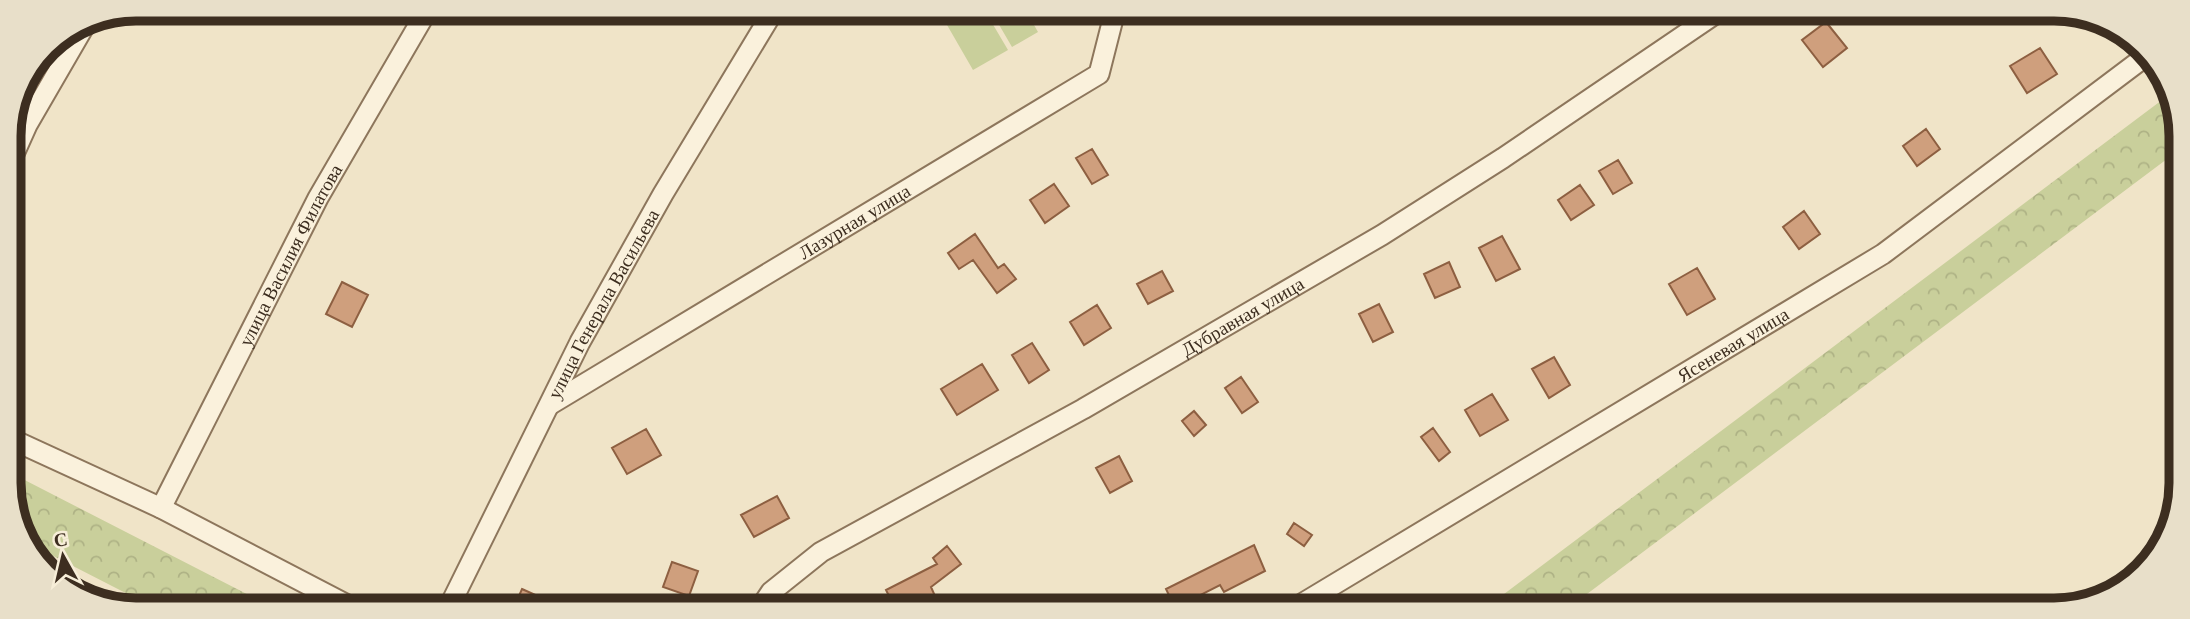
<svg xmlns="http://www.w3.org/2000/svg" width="2190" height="619" font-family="'Times New Roman',serif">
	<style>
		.forest { fill: url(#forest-crowns) }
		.green { fill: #c9cf9b }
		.building { fill: #cf9f7d; stroke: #8d5f41; stroke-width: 2 }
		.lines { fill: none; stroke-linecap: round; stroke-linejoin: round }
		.minor-casing { stroke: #8d765c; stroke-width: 23 }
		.minor { stroke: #faf1dc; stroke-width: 19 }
		.labels { text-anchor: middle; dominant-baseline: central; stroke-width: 5; stroke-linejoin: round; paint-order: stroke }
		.street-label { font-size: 19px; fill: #3d2e20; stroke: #f7eed8 }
		.rim { fill: none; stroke: #3d2e20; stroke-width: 9 }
	</style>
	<defs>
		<pattern id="forest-crowns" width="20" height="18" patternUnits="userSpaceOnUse" patternTransform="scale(1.75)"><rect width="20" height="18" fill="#c9cf9b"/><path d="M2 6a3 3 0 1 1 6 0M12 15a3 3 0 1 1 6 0" fill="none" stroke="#aeb285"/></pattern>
	</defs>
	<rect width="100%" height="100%" fill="#f0e4c8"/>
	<!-- forest -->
	<path class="forest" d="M 2170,94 L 2179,112 L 2179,150 L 1567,609 L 1484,609 Z
		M 11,473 L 270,606 L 151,606 L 30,544 L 11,507 Z"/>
	<!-- green -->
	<path class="green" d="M 956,11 L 985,11 L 1008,50 L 973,70 L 943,18 Z
		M 991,11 L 1026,11 L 1038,32 L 1012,47 Z"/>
	<!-- building -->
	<path class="building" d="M 1826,22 L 1847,48 L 1823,67 L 1802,40 Z
		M 2040,48 L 2057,74 L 2027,93 L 2010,66 Z
		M 1926,129 L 1940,149 L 1917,166 L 1903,146 Z
		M 1092,149 L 1108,175 L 1092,184 L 1076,158 Z
		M 1618,160 L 1632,183 L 1613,194 L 1599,171 Z
		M 1054,184 L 1069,206 L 1045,223 L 1030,200 Z
		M 1580,185 L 1594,205 L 1571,220 L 1558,200 Z
		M 1804,211 L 1820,234 L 1799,249 L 1783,227 Z
		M 975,234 L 998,268 L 1004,264 L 1016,279 L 997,293 L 973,260 L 959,269 L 948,253 Z
		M 1502,236 L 1520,269 L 1496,281 L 1479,248 Z
		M 1449,262 L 1460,287 L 1435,298 L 1424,274 Z
		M 1697,268 L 1715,299 L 1687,315 L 1669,284 Z
		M 1162,271 L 1173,291 L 1148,304 L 1137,284 Z
		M 342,282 L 368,295 L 352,327 L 326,314 Z
		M 1379,304 L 1393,332 L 1373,342 L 1359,314 Z
		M 1097,305 L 1111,328 L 1084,345 L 1070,322 Z
		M 1032,343 L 1049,370 L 1029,383 L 1012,355 Z
		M 1554,357 L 1570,385 L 1549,398 L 1532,369 Z
		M 982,364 L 998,390 L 957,415 L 941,389 Z
		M 1241,377 L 1258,402 L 1242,413 L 1225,388 Z
		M 1492,394 L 1508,420 L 1480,436 L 1465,410 Z
		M 1194,411 L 1206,425 L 1194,436 L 1182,421 Z
		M 1433,428 L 1450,452 L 1439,461 L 1421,437 Z
		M 646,429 L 661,455 L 627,474 L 612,448 Z
		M 1119,456 L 1132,481 L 1110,493 L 1096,468 Z
		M 777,496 L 789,518 L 754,537 L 741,515 Z
		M 1294,523 L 1312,535 L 1304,546 L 1287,534 Z
		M 1254,545 L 1265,571 L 1224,592 L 1220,585 L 1175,608 L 1166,589 Z
		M 947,546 L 961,564 L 931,587 L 935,596 L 912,608 L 895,608 L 886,590 L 937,564 L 933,558 Z
		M 672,562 L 698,571 L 689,596 L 663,587 Z
		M 522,589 L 562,607 L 514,607 Z"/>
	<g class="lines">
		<!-- minor casing -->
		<g class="minor-casing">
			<g id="minor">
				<path d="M 9,165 L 27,125 L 89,18"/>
				<path id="s1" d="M 551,404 L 1099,74 L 1115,11"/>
				<path d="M 11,439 L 161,508 L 351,607"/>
				<path id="s2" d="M 161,508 L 318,198 L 428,9"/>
				<path id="s3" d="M 449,607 L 580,342 L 663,194 L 774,10"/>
				<path id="s4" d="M 761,607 L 771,592 L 821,552 L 1083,409 L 1382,235 L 1503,158 L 1718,12"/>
				<path id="s5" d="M 1295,608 L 1883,254 L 2150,53"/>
			</g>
		</g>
		<!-- minor -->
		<use href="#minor" class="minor"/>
	</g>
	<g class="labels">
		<!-- street labels -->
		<g class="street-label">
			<text stroke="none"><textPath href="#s1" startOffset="354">Лазурная улица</textPath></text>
			<text stroke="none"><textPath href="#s2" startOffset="284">улица Василия Филатова</textPath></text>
			<text stroke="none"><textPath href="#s3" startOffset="340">улица Генерала Васильева</textPath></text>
			<text stroke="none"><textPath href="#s4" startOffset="565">Дубравная улица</textPath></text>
			<text stroke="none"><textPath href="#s5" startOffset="511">Ясеневая улица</textPath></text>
		</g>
	</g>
	<!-- crop -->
	<path d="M0 0H2190V619H0ZM136 21H2054A115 115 0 0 1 2169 136V483A115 115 0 0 1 2054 598H136A115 115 0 0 1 21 483V136A115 115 0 0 1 136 21Z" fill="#e8dfc9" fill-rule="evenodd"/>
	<path class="rim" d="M136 21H2054A115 115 0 0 1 2169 136V483A115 115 0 0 1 2054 598H136A115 115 0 0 1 21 483V136A115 115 0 0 1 136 21Z"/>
	<!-- north arrow -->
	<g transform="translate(63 556) rotate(352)" stroke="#f7eed8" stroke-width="5" paint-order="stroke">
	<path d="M0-5L12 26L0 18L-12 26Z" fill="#3d2e20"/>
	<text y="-10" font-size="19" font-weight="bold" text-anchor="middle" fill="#3d2e20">С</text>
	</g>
</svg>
